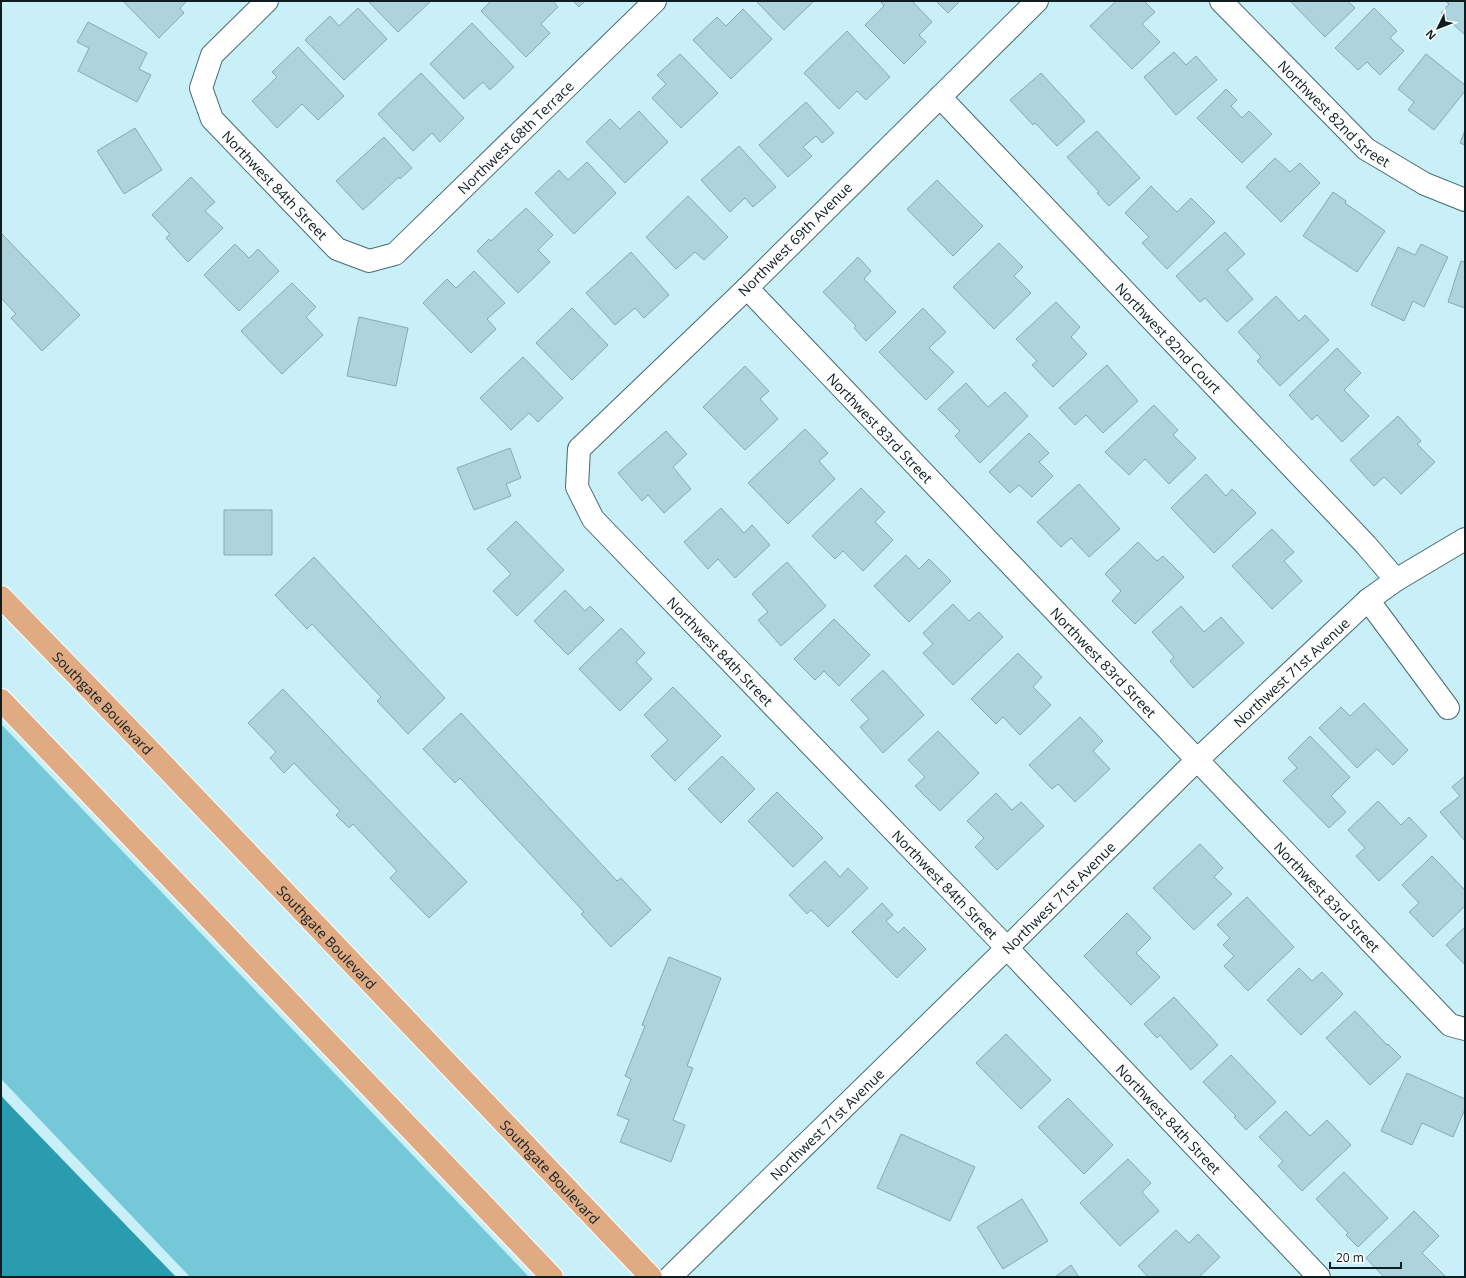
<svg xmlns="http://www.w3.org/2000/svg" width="1466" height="1278" font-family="'Open Sans',sans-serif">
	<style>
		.green { fill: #75c8d8 }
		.water { fill: #2a9caf }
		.building { fill: #add4dc; stroke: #84aab2 }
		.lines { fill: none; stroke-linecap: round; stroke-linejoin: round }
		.minor-casing { stroke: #466a71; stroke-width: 24 }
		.major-casing { stroke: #fff; stroke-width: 24 }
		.minor { stroke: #fff; stroke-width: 22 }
		.major { stroke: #e0aa83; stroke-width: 22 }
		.labels { text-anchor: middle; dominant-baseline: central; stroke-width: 3; stroke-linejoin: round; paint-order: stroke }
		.street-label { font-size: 14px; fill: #0e1d20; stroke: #fff }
	</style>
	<rect width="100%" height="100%" fill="#c9f0f8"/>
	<!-- green -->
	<path class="green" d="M 1,724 L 529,1277 L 190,1277 L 1,1079 Z"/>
	<!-- water -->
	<path class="water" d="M 1,1095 L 5,1100 L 176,1277 L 1,1277 Z"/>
	<!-- building -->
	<path class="building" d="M 123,1 L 187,1 L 180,8 L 184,13 L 159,38 Z
		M 368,1 L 431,1 L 398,32 Z
		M 491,1 L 553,1 L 558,7 L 541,24 L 550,33 L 526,57 L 481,11 Z
		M 573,1 L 585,1 L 579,7 Z
		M 756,1 L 814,1 L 784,30 Z
		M 880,1 L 912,1 L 932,22 L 919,35 L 926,42 L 904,64 L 865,25 L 884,6 Z
		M 936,1 L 960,1 L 948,13 Z
		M 1116,1 L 1144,1 L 1155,12 L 1142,24 L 1160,42 L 1132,69 L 1090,26 Z
		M 1290,1 L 1348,1 L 1355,8 L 1325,37 Z
		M 1445,1 L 1465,1 L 1465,35 L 1441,13 L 1449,4 Z
		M 358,8 L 387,39 L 344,80 L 305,40 L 330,16 L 339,26 Z
		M 1374,8 L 1397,31 L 1390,38 L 1404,51 L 1380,75 L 1367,62 L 1358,70 L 1335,48 Z
		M 743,9 L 772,39 L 731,79 L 693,40 L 717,17 L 726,26 Z
		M 88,22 L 147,53 L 139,69 L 151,75 L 137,102 L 78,71 L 89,48 L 77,42 Z
		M 472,23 L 514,67 L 490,90 L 483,82 L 464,99 L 430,64 Z
		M 847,31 L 890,77 L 866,100 L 857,91 L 839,109 L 804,73 Z
		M 298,47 L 344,96 L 318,120 L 302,104 L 277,128 L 252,101 L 277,77 L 272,72 Z
		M 1174,52 L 1186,65 L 1196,56 L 1217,80 L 1176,115 L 1144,77 Z
		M 680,54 L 718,93 L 681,128 L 652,98 L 666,84 L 657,75 Z
		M 1426,54 L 1465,85 L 1465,91 L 1434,130 L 1408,110 L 1414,102 L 1398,89 Z
		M 421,73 L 464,118 L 440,142 L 432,133 L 413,151 L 378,114 Z
		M 1041,73 L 1085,121 L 1057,146 L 1035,123 L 1033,125 L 1010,100 Z
		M 1226,89 L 1237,100 L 1231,106 L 1242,118 L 1249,111 L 1272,134 L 1242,163 L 1197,118 Z
		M 806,102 L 834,133 L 822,143 L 816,136 L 803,147 L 812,156 L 788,177 L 759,145 Z
		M 639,111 L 668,142 L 625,183 L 586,142 L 610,119 L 620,129 Z
		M 135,128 L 162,170 L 124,194 L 97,151 Z
		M 1465,130 L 1465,145 L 1460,143 Z
		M 1097,131 L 1140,178 L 1109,206 L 1097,193 L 1099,192 L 1067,157 Z
		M 384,137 L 412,168 L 400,179 L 399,177 L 363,210 L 336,181 Z
		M 739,146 L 776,187 L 753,207 L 745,198 L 730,212 L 701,180 Z
		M 1275,158 L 1290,172 L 1300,163 L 1320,183 L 1281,222 L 1246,187 Z
		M 587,162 L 616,193 L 574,234 L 535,193 L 559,170 L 568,180 Z
		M 191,177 L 215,202 L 205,211 L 223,228 L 188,262 L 166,238 L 170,234 L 152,215 Z
		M 937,180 L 983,226 L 953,256 L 907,209 Z
		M 1151,186 L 1177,212 L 1191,198 L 1215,222 L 1167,269 L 1142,243 L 1149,237 L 1125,213 Z
		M 1333,192 L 1346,201 L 1345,203 L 1385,231 L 1357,272 L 1303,236 Z
		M 688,196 L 728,237 L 704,260 L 695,252 L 676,269 L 646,237 Z
		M 526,208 L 553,235 L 538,250 L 550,262 L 518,293 L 477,251 L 489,239 L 491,241 Z
		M 1225,232 L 1245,254 L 1227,270 L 1253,299 L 1227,322 L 1205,298 L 1200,302 L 1176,276 Z
		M 1,233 L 80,315 L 42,351 L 11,318 L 16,314 L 1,298 Z
		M 999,243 L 1023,267 L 1014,276 L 1031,293 L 994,329 L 953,287 Z
		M 235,244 L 249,258 L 258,249 L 279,271 L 239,311 L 204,275 Z
		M 1421,244 L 1448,257 L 1424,307 L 1413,301 L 1404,321 L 1371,305 L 1398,247 L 1415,255 Z
		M 631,252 L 669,295 L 644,318 L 635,308 L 615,325 L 586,293 Z
		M 858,257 L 871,271 L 864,279 L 896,312 L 866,341 L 854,328 L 856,326 L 823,292 Z
		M 1461,261 L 1465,262 L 1465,308 L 1448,302 Z
		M 474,271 L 505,303 L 487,319 L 496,329 L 471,353 L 423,303 L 447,279 L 456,288 Z
		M 292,283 L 316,307 L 306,317 L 323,335 L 282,374 L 241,331 Z
		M 1276,296 L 1299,321 L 1305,315 L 1329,340 L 1280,386 L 1257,361 L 1261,357 L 1238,332 Z
		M 1056,302 L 1080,327 L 1071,337 L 1087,354 L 1053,387 L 1032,365 L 1037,361 L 1016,339 Z
		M 572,308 L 608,345 L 572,380 L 536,343 Z
		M 923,308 L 946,332 L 929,348 L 954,372 L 926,400 L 879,352 Z
		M 359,317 L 408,328 L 396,386 L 347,376 Z
		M 1337,348 L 1361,373 L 1344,390 L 1369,416 L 1342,442 L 1317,415 L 1312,420 L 1289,395 Z
		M 523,357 L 563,398 L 538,422 L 529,413 L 511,430 L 480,398 Z
		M 1107,365 L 1138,401 L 1103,433 L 1086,415 L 1075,425 L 1059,408 Z
		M 745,366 L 769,391 L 760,399 L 778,419 L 745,450 L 703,407 Z
		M 966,383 L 988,407 L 1005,392 L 1028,416 L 980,463 L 955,436 L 960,431 L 938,409 Z
		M 1154,405 L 1178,430 L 1173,435 L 1196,458 L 1169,484 L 1145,459 L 1129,475 L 1105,452 Z
		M 1398,416 L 1421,441 L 1417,444 L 1435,462 L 1401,494 L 1384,477 L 1374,486 L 1350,460 Z
		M 805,429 L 828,453 L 819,461 L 835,479 L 788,524 L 748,483 Z
		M 666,431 L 687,454 L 673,467 L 691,489 L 664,513 L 648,495 L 642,501 L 618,473 Z
		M 1029,433 L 1049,453 L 1039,462 L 1053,476 L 1032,497 L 1019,485 L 1010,493 L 989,472 Z
		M 510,448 L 521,478 L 506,484 L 511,496 L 474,510 L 457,468 Z
		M 1206,474 L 1226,496 L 1232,489 L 1256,513 L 1214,553 L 1171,508 Z
		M 1079,484 L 1120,529 L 1089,557 L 1071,538 L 1061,547 L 1037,522 Z
		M 861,488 L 885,512 L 875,522 L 893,540 L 863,571 L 843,551 L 835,559 L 812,536 Z
		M 721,508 L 744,533 L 752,525 L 770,545 L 735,578 L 718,559 L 708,569 L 684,542 Z
		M 224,510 L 272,510 L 272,555 L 224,555 Z
		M 516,521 L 564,570 L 517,616 L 493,591 L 511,574 L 487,549 Z
		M 1272,529 L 1294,552 L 1284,561 L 1302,581 L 1272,609 L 1232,566 Z
		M 1138,542 L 1157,561 L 1163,556 L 1184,577 L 1135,624 L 1112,601 L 1121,591 L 1105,574 Z
		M 906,555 L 919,569 L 929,559 L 951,581 L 909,622 L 874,586 Z
		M 314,557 L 445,698 L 408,734 L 377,701 L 381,697 L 312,624 L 307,629 L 275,595 Z
		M 787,562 L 826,606 L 781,646 L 758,620 L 768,612 L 752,594 Z
		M 565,590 L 585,611 L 590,606 L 604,620 L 568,655 L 534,621 Z
		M 953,604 L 969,621 L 979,612 L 1003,637 L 953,685 L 923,653 L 933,644 L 923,633 Z
		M 1181,606 L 1204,632 L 1221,617 L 1244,643 L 1193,688 L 1170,661 L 1174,657 L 1152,632 Z
		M 834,619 L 870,655 L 839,686 L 824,671 L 815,680 L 794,659 Z
		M 621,628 L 645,653 L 636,662 L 652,679 L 620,711 L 579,669 Z
		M 1018,653 L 1042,677 L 1033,687 L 1051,705 L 1020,735 L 1003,717 L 996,724 L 971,699 Z
		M 883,670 L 924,715 L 883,753 L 860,727 L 869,719 L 851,700 Z
		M 673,687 L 721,736 L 675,781 L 651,756 L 668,740 L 644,715 Z
		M 283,689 L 467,882 L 429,918 L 390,878 L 397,871 L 353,824 L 349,828 L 336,815 L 340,811 L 294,763 L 284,773 L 270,758 L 276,752 L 248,723 Z
		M 1364,703 L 1408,750 L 1393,765 L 1377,749 L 1357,768 L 1319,728 L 1341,707 L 1350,716 Z
		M 461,713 L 617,881 L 621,878 L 651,910 L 611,947 L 581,914 L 584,912 L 460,778 L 455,783 L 423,749 Z
		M 1080,717 L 1103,741 L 1093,751 L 1110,769 L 1075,802 L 1058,784 L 1052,789 L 1029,765 Z
		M 938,731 L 979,773 L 940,811 L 915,786 L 925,777 L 908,760 Z
		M 1310,736 L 1350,777 L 1331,796 L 1346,812 L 1329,828 L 1283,781 L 1297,768 L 1288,758 Z
		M 722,756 L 755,789 L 721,823 L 688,789 Z
		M 1465,776 L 1465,841 L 1440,812 L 1460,796 L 1452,787 Z
		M 777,792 L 823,838 L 793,867 L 748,821 Z
		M 996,793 L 1012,810 L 1021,802 L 1044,826 L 997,870 L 975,847 L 984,838 L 967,821 Z
		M 1378,801 L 1401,825 L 1409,817 L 1427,836 L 1379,881 L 1356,856 L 1365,848 L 1348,830 Z
		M 1200,844 L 1223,868 L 1214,877 L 1232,894 L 1194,930 L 1153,888 Z
		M 1432,856 L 1465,890 L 1465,906 L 1433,937 L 1409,912 L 1419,903 L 1402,885 Z
		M 825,861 L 840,877 L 848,868 L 868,888 L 828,927 L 811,910 L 807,914 L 789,895 Z
		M 1247,897 L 1294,947 L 1248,991 L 1224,966 L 1234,956 L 1223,945 L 1230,938 L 1217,925 Z
		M 882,903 L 893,915 L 886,921 L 898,933 L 904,927 L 926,949 L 897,978 L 852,932 Z
		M 1127,913 L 1151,938 L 1136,953 L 1160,977 L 1131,1005 L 1084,956 Z
		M 1465,927 L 1465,965 L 1446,945 Z
		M 669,957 L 721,978 L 687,1066 L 693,1068 L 673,1120 L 685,1125 L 671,1162 L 620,1142 L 629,1120 L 617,1115 L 631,1079 L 625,1076 L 645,1026 L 642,1025 Z
		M 1299,968 L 1312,981 L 1322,972 L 1343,994 L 1301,1035 L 1267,1000 Z
		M 1174,997 L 1218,1045 L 1191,1070 L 1160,1035 L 1157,1038 L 1144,1024 Z
		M 1355,1011 L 1387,1045 L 1388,1044 L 1401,1057 L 1370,1085 L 1326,1038 Z
		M 1006,1034 L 1051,1080 L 1021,1109 L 976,1063 Z
		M 1231,1055 L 1276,1102 L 1246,1130 L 1234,1117 L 1236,1116 L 1203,1082 Z
		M 1407,1073 L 1465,1099 L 1465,1109 L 1453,1137 L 1422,1123 L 1412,1145 L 1381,1131 Z
		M 1068,1098 L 1113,1145 L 1084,1174 L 1038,1127 Z
		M 1286,1111 L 1310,1136 L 1327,1120 L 1351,1145 L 1302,1191 L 1278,1166 L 1283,1161 L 1259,1137 Z
		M 901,1134 L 975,1167 L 950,1221 L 877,1188 Z
		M 1128,1159 L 1151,1183 L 1142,1192 L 1159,1211 L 1120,1246 L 1080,1203 Z
		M 1344,1172 L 1388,1218 L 1358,1247 L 1346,1235 L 1348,1233 L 1316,1199 Z
		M 1022,1199 L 1048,1241 L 1003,1269 L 977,1227 Z
		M 1414,1211 L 1439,1236 L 1422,1253 L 1446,1277 L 1384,1277 L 1366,1258 Z
		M 1176,1230 L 1189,1243 L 1198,1234 L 1220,1257 L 1199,1277 L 1162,1277 L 1161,1276 L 1159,1277 L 1148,1277 L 1138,1266 Z
		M 1071,1265 L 1079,1277 L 1055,1277 Z"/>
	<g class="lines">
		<!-- minor casing -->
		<g class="minor-casing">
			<g id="minor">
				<path id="s1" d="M 267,1 L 212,55 L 201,88 L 212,119 L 337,249 L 369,261 L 395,254 L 655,1"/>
				<path id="s2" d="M 1037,1 L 747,288 L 579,449 L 577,487 L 593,519 L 1007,948 L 1319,1277"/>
				<path id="s3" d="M 1221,1 L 1366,149 L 1425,184 L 1465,200"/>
				<path id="s4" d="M 940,97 L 1366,545 L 1396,580"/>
				<path id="s5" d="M 747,288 L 1450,1025 L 1465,1029"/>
				<path d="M 1368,600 L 1448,708"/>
				<path id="s6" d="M 670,1277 L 1007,948 L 1197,760 L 1368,600 L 1396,580 L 1465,539"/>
			</g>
		</g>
		<!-- major casing -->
		<g class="major-casing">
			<g id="major">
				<path id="s7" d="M 1,597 L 156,757 L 651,1277"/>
				<path d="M 1,700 L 552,1277"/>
			</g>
		</g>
		<!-- minor -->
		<use href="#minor" class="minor"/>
		<!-- major -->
		<use href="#major" class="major"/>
	</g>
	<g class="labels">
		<!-- street labels -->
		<g class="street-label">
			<text stroke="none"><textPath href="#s3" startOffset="160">Northwest 82nd Street</textPath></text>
			<text stroke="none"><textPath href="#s1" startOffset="554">Northwest 68th Terrace</textPath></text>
			<text stroke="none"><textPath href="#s1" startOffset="236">Northwest 84th Street</textPath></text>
			<text transform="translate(795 239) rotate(-45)">Northwest 69th Avenue</text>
			<text stroke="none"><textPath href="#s4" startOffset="332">Northwest 82nd Court</textPath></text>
			<text stroke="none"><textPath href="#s5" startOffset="193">Northwest 83rd Street</textPath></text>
			<text stroke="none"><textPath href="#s2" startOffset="898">Northwest 84th Street</textPath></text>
			<text stroke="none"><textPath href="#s5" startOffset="517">Northwest 83rd Street</textPath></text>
			<text stroke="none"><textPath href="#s6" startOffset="867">Northwest 71st Avenue</textPath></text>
			<text stroke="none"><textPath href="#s7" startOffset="147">Southgate Boulevard</textPath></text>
			<text stroke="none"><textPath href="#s2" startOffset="1222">Northwest 84th Street</textPath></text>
			<text stroke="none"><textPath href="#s5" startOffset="841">Northwest 83rd Street</textPath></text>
			<text stroke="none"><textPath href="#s6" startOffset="543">Northwest 71st Avenue</textPath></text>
			<text stroke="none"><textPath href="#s7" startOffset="471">Southgate Boulevard</textPath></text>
			<text stroke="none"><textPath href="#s2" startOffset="1546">Northwest 84th Street</textPath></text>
			<text stroke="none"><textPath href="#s6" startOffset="219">Northwest 71st Avenue</textPath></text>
			<text stroke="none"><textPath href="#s7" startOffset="795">Southgate Boulevard</textPath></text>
		</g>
	</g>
	<!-- border -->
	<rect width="1466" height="1278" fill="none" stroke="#0e1d20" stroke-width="4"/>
	<!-- north arrow -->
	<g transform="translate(1438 28) rotate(227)" stroke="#ffffff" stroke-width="3" paint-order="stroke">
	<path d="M0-3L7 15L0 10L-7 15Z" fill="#0e1d20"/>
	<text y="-6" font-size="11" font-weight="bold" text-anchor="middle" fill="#0e1d20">N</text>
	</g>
	<!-- scale -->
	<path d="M1330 1262v6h71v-6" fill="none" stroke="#0e1d20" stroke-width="2"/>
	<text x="1336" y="1262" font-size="12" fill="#0e1d20" stroke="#ffffff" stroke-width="3" paint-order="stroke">20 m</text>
</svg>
